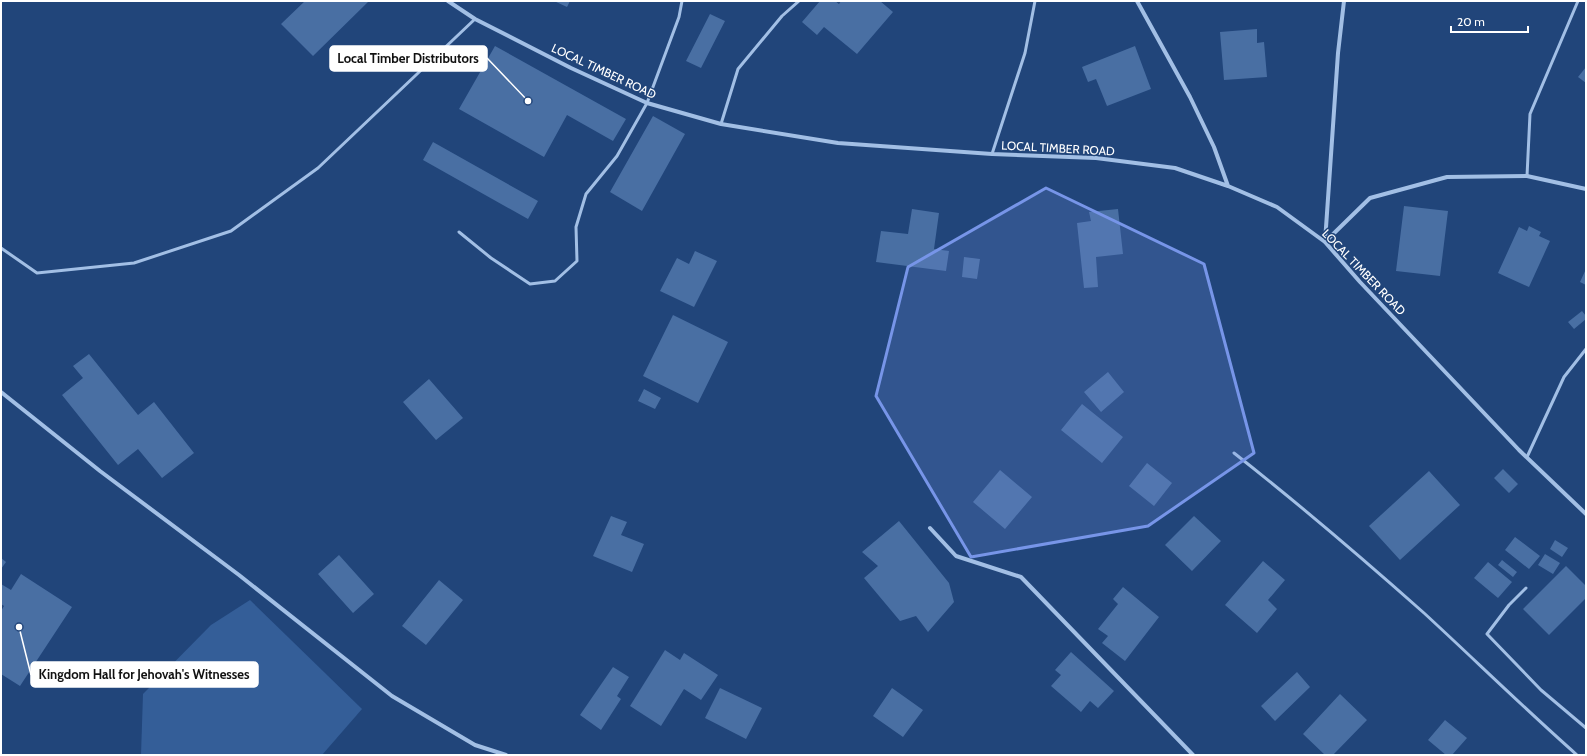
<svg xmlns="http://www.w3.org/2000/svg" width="1587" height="756" font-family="Cabin,sans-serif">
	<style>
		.green { fill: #345e98 }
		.building { fill: #496fa3 }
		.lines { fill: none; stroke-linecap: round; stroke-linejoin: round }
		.lane { stroke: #a2bfe5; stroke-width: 3 }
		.street { stroke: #a2bfe5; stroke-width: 4 }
		.marked { fill: #7795e8; fill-opacity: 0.2; stroke: #7795e8; stroke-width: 3; stroke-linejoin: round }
		.labels { text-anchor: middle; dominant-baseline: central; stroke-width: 3; stroke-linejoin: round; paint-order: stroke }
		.street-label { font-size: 12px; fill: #fff; stroke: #21457a }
		.leader { fill: none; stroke: #fff; stroke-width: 1.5 }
		.callout-dot { fill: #fff; stroke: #21457a; stroke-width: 1.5 }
		.callout { fill: #fff; stroke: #fff; stroke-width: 1.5 }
		.callout-label { font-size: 13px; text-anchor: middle; font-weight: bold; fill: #111 }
	</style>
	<rect width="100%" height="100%" fill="#21457a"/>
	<!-- green -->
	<path class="green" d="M 250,600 L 362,709 L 322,755 L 141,755 L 143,694 L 211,625 Z"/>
	<!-- building -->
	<path class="building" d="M 305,1 L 367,1 L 368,2 L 313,56 L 281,24 Z
		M 554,1 L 570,1 L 567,7 Z
		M 820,1 L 835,1 L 839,4 L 841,1 L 880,1 L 893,12 L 857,54 L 824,27 L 817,35 L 802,22 Z
		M 710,14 L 725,21 L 701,68 L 686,61 Z
		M 1257,29 L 1257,43 L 1264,42 L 1267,77 L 1224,80 L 1220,32 Z
		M 495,46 L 626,119 L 613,141 L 567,115 L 544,157 L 459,109 Z
		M 1135,46 L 1151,89 L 1107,106 L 1096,79 L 1088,82 L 1082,67 Z
		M 1586,67 L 1586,83 L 1578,77 Z
		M 653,116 L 685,134 L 642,211 L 610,192 Z
		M 433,142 L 538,201 L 528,219 L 423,160 Z
		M 1404,206 L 1448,211 L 1440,276 L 1396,271 Z
		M 912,209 L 939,213 L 934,249 L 949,251 L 946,271 L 876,262 L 881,231 L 908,234 Z
		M 1118,209 L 1123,254 L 1096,257 L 1098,287 L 1084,288 L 1077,223 L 1091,221 L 1089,212 Z
		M 1529,226 L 1541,232 L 1539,236 L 1550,241 L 1529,287 L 1498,273 L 1519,227 L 1527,231 Z
		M 695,251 L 717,261 L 694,307 L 660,291 L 677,258 L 689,264 Z
		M 964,257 L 980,259 L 977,279 L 962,277 Z
		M 1586,269 L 1586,285 L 1580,282 Z
		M 1582,311 L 1586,316 L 1586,319 L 1574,329 L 1568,322 Z
		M 673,315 L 728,342 L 698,403 L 643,376 Z
		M 89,354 L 138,415 L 154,402 L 194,453 L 162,478 L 138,449 L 118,465 L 62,395 L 83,378 L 73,366 Z
		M 1108,372 L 1124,392 L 1101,412 L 1084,392 Z
		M 429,379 L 463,418 L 436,440 L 403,402 Z
		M 644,389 L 661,398 L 655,409 L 638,401 Z
		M 1082,404 L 1123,437 L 1102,463 L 1061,430 Z
		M 1147,463 L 1172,483 L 1154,506 L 1129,486 Z
		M 1503,469 L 1518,484 L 1509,493 L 1494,478 Z
		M 1000,470 L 1032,497 L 1005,529 L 973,502 Z
		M 1429,471 L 1460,505 L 1400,560 L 1369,526 Z
		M 611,516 L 627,522 L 621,535 L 644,544 L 632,572 L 593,556 Z
		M 1194,516 L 1221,541 L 1192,571 L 1165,545 Z
		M 899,521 L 949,583 L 954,602 L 928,632 L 916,616 L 900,621 L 864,578 L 878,566 L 862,552 Z
		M 1515,537 L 1540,556 L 1529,569 L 1505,550 Z
		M 1555,540 L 1568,548 L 1562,557 L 1550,549 Z
		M 1545,554 L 1560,563 L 1553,574 L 1538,565 Z
		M 339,555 L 374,594 L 353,613 L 318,574 Z
		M 1,558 L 6,562 L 1,569 Z
		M 1502,560 L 1517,572 L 1513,577 L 1498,565 Z
		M 1263,561 L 1285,580 L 1268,600 L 1277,609 L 1257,633 L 1225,605 Z
		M 1488,562 L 1512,582 L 1498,598 L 1474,578 Z
		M 1566,566 L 1586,586 L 1586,598 L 1549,635 L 1523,609 Z
		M 21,574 L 72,607 L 20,686 L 1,674 L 1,611 L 4,606 L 1,604 L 1,584 L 11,590 Z
		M 439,580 L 463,600 L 426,645 L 402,626 Z
		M 1123,587 L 1159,617 L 1125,661 L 1102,643 L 1108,636 L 1098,629 L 1118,604 L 1113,599 Z
		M 665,650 L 680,660 L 684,653 L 718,675 L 701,700 L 684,689 L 661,726 L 630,706 Z
		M 1071,652 L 1114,691 L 1098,708 L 1090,701 L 1081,712 L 1051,686 L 1061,675 L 1055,670 Z
		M 613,667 L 629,677 L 617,696 L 621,699 L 601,730 L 580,715 Z
		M 1297,672 L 1310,687 L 1275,721 L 1261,706 Z
		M 720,688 L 762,708 L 746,739 L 705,718 Z
		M 892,688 L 923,710 L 903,737 L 873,716 Z
		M 1340,694 L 1367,720 L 1333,755 L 1325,755 L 1303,734 Z
		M 1445,720 L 1467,738 L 1452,755 L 1446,755 L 1428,740 Z"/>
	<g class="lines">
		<!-- lane -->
		<path class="lane" d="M 721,124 L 738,69 L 782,16 L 799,1
			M 992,154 L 1025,53 L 1035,1
			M 1527,176 L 1530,114 L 1578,1
			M 459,232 L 491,258 L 530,284 L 555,281 L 577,261 L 576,227 L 586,194 L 617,156 L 647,103 L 679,17 L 682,1
			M 1,248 L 37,273 L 134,263 L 231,231 L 318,168 L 475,19
			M 1234,453 C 1299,504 1362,558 1424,613 C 1475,660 1525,709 1577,755
			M 1527,457 L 1564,377 L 1586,349
			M 1526,588 L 1509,605 L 1487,634 L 1541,690 L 1586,728"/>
		<!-- street -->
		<path class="street" d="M 448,1 L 475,19 L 571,68 L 647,103 L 721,124 L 838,143 L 992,154 L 1096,158 L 1175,168 L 1228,186 L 1277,207 L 1325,242 L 1360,282 L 1519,450 L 1586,514
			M 1137,1 L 1190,97 L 1214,147 L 1228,186
			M 1325,242 L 1370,198 L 1447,177 L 1527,176 L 1586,189
			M 1325,242 L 1338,53 L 1344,1
			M 1,392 L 100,471 L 239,575 L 392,696 L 475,745 L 506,755
			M 930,528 L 956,556 L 1021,577 L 1193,755"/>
	</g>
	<!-- marked area -->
	<path class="marked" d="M 1046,188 L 1204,264 L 1254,453 L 1148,526 L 971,557 L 876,396 L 908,267 Z"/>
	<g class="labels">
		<!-- street labels -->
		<g class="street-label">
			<text transform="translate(604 71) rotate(25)">LOCAL TIMBER ROAD</text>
			<text transform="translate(1058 148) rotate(3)">LOCAL TIMBER ROAD</text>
			<text transform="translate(1364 272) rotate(46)">LOCAL TIMBER ROAD</text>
		</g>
	</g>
	<!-- callouts -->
	<path class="leader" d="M528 101L487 58M19 627L31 675"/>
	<g class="callout-dot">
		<circle cx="528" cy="101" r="4"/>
		<circle cx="19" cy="627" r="4"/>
	</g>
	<g class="callout">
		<rect x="330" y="46" width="157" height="25" rx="4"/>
		<rect x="31" y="662" width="227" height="25" rx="4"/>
	</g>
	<g class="callout-label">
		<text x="408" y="63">Local Timber Distributors</text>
		<text x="144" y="679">Kingdom Hall for Jehovah's Witnesses</text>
	</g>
	<!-- border -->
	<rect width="1587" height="756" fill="none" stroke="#ffffff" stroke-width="4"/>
	<!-- scale -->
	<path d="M1451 26v6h77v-6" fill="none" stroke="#ffffff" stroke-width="2"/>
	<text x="1457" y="26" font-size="12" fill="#ffffff" stroke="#21457a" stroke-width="3" paint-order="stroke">20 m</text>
</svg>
